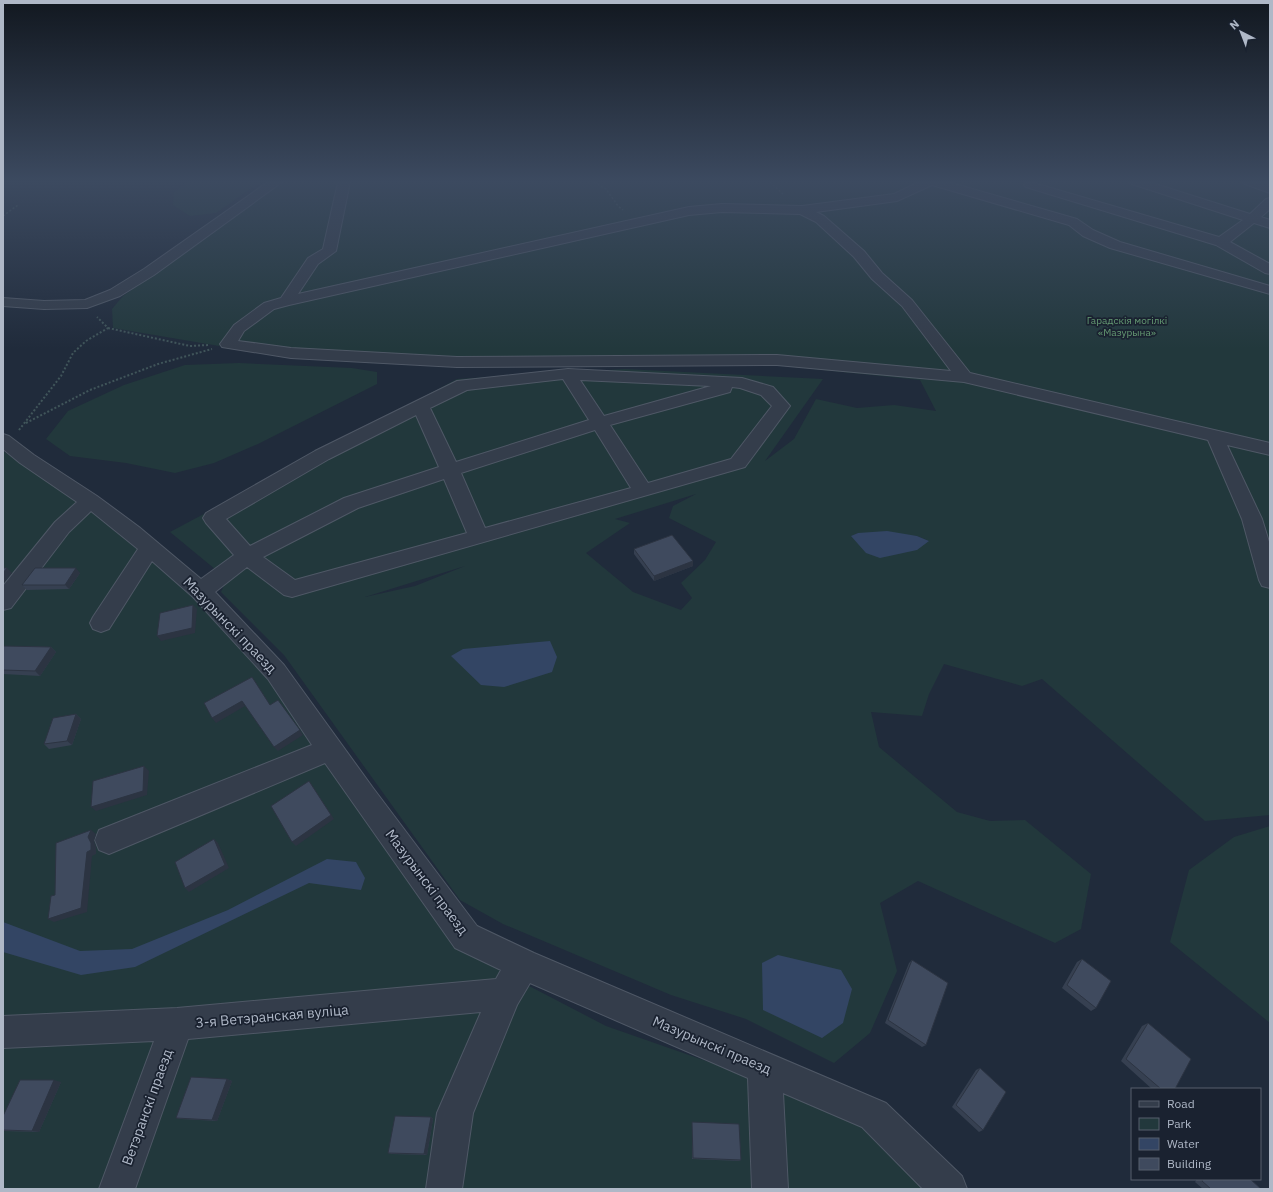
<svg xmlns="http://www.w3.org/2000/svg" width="1273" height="1192" font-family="'IBM Plex Sans',sans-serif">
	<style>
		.green { fill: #22383c; fill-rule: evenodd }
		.water { fill: #334564 }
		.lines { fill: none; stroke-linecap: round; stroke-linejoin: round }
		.minor-casing { stroke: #4f5866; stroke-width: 2 }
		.path-far1 { stroke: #40555a; stroke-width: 1.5; stroke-dasharray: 2 2; stroke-linecap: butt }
		.path { stroke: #40555a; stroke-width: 2; stroke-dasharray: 2 2; stroke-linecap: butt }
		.minor { fill: #343d4b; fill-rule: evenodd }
		.wall { fill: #364051 }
		.shaded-wall { fill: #2c3442 }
		.building { fill: #3f4a5e; stroke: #2c3442 }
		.labels { text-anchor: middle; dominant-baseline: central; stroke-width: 3.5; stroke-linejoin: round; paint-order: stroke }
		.far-park-label { font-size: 10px; fill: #659a73; stroke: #1a2230 }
		.near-street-label { font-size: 14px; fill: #afb8c7; stroke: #1a2230 }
	</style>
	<rect width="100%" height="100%" fill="#202b3b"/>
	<!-- green -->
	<path class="green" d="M 189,182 L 260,182 L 216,213 L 190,216 L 173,205 L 174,192 Z
		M 280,182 L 1270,182 L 1270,815 L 1205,821 L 1042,679 L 1022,686 L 944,664 L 929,694 L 922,716 L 871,712 L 879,747 L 957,812 L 990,821 L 1025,820 L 1091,874 L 1081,929 L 1055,943 L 918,881 L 880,903 L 897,971 L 870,1033 L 834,1063 L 746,1019 L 671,995 L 503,924 L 460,900 L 284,655 L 221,592 L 227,579 L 170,532 L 457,379 L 625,369 L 823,379 L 765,461 L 794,439 L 816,399 L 857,408 L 894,405 L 936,411 L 920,380 L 774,365 L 467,367 L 290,358 L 113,328 L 112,309 L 123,296 ZM 696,494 L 673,506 L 669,518 L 716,542 L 705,560 L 681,583 L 692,598 L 681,610 L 633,592 L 586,553 L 630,523 L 615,519 ZM 858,533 L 917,536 L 929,541 L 852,536 ZM 465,566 L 415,586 L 365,597 Z
		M 239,363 L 352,368 L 377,372 L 377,384 L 258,444 L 214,463 L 175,473 L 126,463 L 70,456 L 46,439 L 68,411 L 124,385 L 185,365 Z
		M 3,451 L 77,500 L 196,597 L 271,676 L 508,975 L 606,1026 L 872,1119 L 941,1189 L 3,1189 Z
		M 1270,826 L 1270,1023 L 1170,942 L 1189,870 L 1234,837 Z"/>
	<!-- water -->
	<path class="water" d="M 887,531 L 917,536 L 929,541 L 917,550 L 880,558 L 866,553 L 851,536 L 858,533 Z
		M 550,641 L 557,657 L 552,672 L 504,687 L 481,685 L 451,656 L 463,649 Z
		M 327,859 L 356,862 L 365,878 L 361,890 L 309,883 L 135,967 L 81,975 L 3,952 L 3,922 L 80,951 L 132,949 L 228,910 Z
		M 778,955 L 841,970 L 852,989 L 843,1023 L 822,1038 L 763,1010 L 762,963 Z"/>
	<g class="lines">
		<!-- minor casing -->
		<g class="minor-casing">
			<path id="minor" d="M 268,182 L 282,182 L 154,275 L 120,296 L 87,308 L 44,309 L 3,306 L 3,298 L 44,301 L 85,300 L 110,290 L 144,269 Z
				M 338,182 L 350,182 L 336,251 L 318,264 L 298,294 L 689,207 L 722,204 L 802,206 L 894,194 L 919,182 L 948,182 L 1077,219 L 1093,230 L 1120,242 L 1270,286 L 1270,294 L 1110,248 L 1083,236 L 1069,225 L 932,185 L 897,201 L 816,212 L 824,216 L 864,251 L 882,273 L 912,300 L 970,373 L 1270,443 L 1270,455 L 1227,445 L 1262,519 L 1270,545 L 1270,588 L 1262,586 L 1259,580 L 1242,519 L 1208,440 L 964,382 L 777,365 L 457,367 L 291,358 L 222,347 L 220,344 L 234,325 L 264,303 L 281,298 L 308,258 L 323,249 ZM 722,212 L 800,214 L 816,222 L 854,257 L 872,279 L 902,306 L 951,371 L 777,355 L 457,357 L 291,348 L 238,341 L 244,331 L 274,309 L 289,305 L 689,215 Z
				M 1130,182 L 1149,182 L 1250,214 L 1266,199 L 1270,198 L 1270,209 L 1261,217 L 1270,220 L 1270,228 L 1254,223 L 1230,242 L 1270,264 L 1270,274 L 1265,273 L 1216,245 L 1026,187 L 1024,185 L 1026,183 L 1034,183 L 1219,237 L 1243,220 L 1132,184 Z
				M 1243,182 L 1262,182 L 1270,185 L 1270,193 L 1245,184 Z
				M 568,369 L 742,378 L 773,387 L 790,406 L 745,467 L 292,597 L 284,595 L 247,567 L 215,592 L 284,665 L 373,788 L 477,926 L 534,953 L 886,1103 L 962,1176 L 967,1189 L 923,1189 L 862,1127 L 783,1093 L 788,1189 L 752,1189 L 748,1078 L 530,983 L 517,1005 L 473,1113 L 462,1189 L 426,1189 L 437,1113 L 481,1012 L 188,1039 L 135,1189 L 99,1189 L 154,1041 L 3,1048 L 3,1016 L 177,1008 L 496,979 L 501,970 L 455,948 L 325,763 L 109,854 L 99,850 L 95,840 L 99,830 L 312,745 L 268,679 L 193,597 L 152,561 L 109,629 L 101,632 L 93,629 L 90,623 L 93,617 L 138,549 L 91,511 L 69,532 L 11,608 L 3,610 L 3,586 L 55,522 L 77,502 L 20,463 L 3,449 L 3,434 L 9,436 L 34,455 L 97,496 L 139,527 L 201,579 L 234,555 L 206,523 L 203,518 L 206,513 L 315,451 L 457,381 ZM 563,379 L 589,420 L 456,462 L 430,408 L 467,390 ZM 580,380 L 711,386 L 604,416 ZM 732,387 L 740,388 L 761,395 L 772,406 L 731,459 L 648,483 L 610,425 L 730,392 ZM 416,415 L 439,467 L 344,498 L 250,546 L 226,519 L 329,459 ZM 595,430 L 631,488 L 485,528 L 461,473 ZM 444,479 L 467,533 L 295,580 L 263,557 L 358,508 Z"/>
		</g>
		<!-- path-far1 -->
		<path class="path-far1" d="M 594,182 L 606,189 L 618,206 L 623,210
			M 770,182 L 783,194
			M 3,216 L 18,205"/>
		<!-- path -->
		<path class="path" d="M 108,328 L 190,346 L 209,345
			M 26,423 L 90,390 L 158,364 L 212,349
			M 19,430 L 61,376 L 73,353 L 86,341 L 108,328 L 97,317"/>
		<!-- minor -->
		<use href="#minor" class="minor"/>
	</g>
	<!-- wall -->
	<path class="wall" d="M 634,549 L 693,561 L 693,566 L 654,581 L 634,554 Z
		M 80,573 L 69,589 L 27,590 L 22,585 Z
		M 3,646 L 51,647 L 56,652 L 40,676 L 3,674 Z
		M 76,714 L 81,719 L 72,745 L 49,749 L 44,744 Z
		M 1082,959 L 1096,1008 L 1091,1011 L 1062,988 L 1077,962 Z
		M 912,960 L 926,1045 L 922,1047 L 885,1023 L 909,963 Z
		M 1148,1023 L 1175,1089 L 1152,1089 L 1121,1061 L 1142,1026 Z
		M 980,1068 L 983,1130 L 979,1132 L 952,1107 L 976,1070 Z
		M 227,1079 L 232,1081 L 217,1121 L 181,1119 L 176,1118 Z
		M 61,1082 L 39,1132 L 3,1131 L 3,1116 Z
		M 431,1117 L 433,1119 L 427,1155 L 391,1154 L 388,1153 Z
		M 692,1122 L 741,1160 L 739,1161 L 692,1159 Z
		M 1197,1179 L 1250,1179 L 1261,1189 L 1203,1189 L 1195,1182 Z"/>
	<!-- shaded-wall -->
	<path class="shaded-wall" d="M 693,561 L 693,566 L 654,581 L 654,576 Z
		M 7,568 L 12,573 L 3,584 L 3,573 Z
		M 76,568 L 80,573 L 69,589 L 65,585 Z
		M 193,605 L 197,609 L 195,633 L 161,641 L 157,636 Z
		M 51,647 L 56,652 L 40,676 L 35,671 Z
		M 242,701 L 245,706 L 216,723 L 212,718 Z
		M 76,714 L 81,719 L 72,745 L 67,741 Z
		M 300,730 L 303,735 L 278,751 L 274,747 Z
		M 144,766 L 149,771 L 147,795 L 96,811 L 91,807 Z
		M 309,781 L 334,819 L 296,846 L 292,842 Z
		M 91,830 L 96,834 L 94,841 L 96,847 L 96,854 L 92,856 L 87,912 L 54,922 L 48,919 L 88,837 Z
		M 214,839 L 218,843 L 229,868 L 189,892 L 185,888 Z
		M 227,1079 L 232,1081 L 217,1121 L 212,1120 Z
		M 54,1080 L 61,1082 L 39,1132 L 32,1131 Z
		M 431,1117 L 433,1119 L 427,1155 L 424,1154 Z"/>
	<!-- building -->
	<path class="building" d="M 672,535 L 693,561 L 654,576 L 634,549 Z
		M 3,568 L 7,568 L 3,573 Z
		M 35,568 L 76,568 L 65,585 L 22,585 Z
		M 193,605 L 192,628 L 157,636 L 160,613 Z
		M 3,646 L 51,647 L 35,671 L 3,670 Z
		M 252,677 L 270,705 L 278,700 L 300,730 L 274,747 L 242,701 L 212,718 L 204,703 Z
		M 76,714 L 67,741 L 44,744 L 53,718 Z
		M 144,766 L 143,791 L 91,807 L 93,781 Z
		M 309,781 L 331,815 L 292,842 L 271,806 Z
		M 91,830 L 88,837 L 91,843 L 91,850 L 87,852 L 81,908 L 48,919 L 51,896 L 55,895 L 56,843 Z
		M 214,839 L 225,865 L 185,888 L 175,862 Z
		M 1082,959 L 1111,981 L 1096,1008 L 1067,985 Z
		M 912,960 L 948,983 L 926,1045 L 888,1020 Z
		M 1148,1023 L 1191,1059 L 1175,1089 L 1161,1089 L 1126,1059 Z
		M 980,1068 L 1006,1092 L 983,1130 L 956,1105 Z
		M 191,1077 L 227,1079 L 212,1120 L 176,1118 Z
		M 20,1080 L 54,1080 L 32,1131 L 3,1130 L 3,1116 Z
		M 395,1116 L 431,1117 L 424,1154 L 388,1153 Z
		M 692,1122 L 739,1124 L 741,1160 L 693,1158 Z
		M 1203,1179 L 1250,1179 L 1261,1189 L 1211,1189 L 1202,1181 Z"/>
	<!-- sky -->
	<linearGradient id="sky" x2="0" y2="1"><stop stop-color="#121820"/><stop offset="0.52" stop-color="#3c4a60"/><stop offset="1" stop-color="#3c4a60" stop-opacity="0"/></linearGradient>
	<rect width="1273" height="349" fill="url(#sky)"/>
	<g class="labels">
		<!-- far-park labels -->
		<g class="far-park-label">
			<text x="1127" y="320">Гарадскія могілкі<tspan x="1127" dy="12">«Мазурына»</tspan></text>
		</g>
		<!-- near-street labels -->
		<g class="near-street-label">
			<text transform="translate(230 625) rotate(46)">Мазурынскі праезд</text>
			<text transform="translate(427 882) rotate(53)">Мазурынскі праезд</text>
			<text transform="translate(272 1016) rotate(-5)">3-я Ветэранская вуліца</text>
			<text transform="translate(712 1045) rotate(23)">Мазурынскі праезд</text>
			<text transform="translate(147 1107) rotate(-70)">Ветэранскі праезд</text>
		</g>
	</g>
	<!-- border -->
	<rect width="1273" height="1192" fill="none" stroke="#afb8c7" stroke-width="8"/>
	<!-- legend -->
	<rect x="1131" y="1088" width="130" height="92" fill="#1a2230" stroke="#565e6c"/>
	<rect x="1139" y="1101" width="20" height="6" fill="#343d4b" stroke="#565e6c"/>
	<text x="1167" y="1108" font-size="12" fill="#afb8c7">Road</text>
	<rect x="1139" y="1118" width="20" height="12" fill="#22383c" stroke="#565e6c"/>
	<text x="1167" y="1128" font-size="12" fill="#afb8c7">Park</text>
	<rect x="1139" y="1138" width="20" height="12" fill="#334564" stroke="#565e6c"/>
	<text x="1167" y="1148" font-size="12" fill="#afb8c7">Water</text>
	<rect x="1139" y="1158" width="20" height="12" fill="#3f4a5e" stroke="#565e6c"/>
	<text x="1167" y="1168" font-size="12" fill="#afb8c7">Building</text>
	<!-- north arrow -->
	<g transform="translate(1241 32) rotate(318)" stroke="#1a2230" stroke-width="3" paint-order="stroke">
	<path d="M0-3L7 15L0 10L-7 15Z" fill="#afb8c7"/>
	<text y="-6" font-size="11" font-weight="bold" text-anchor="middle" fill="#afb8c7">N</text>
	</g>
</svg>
